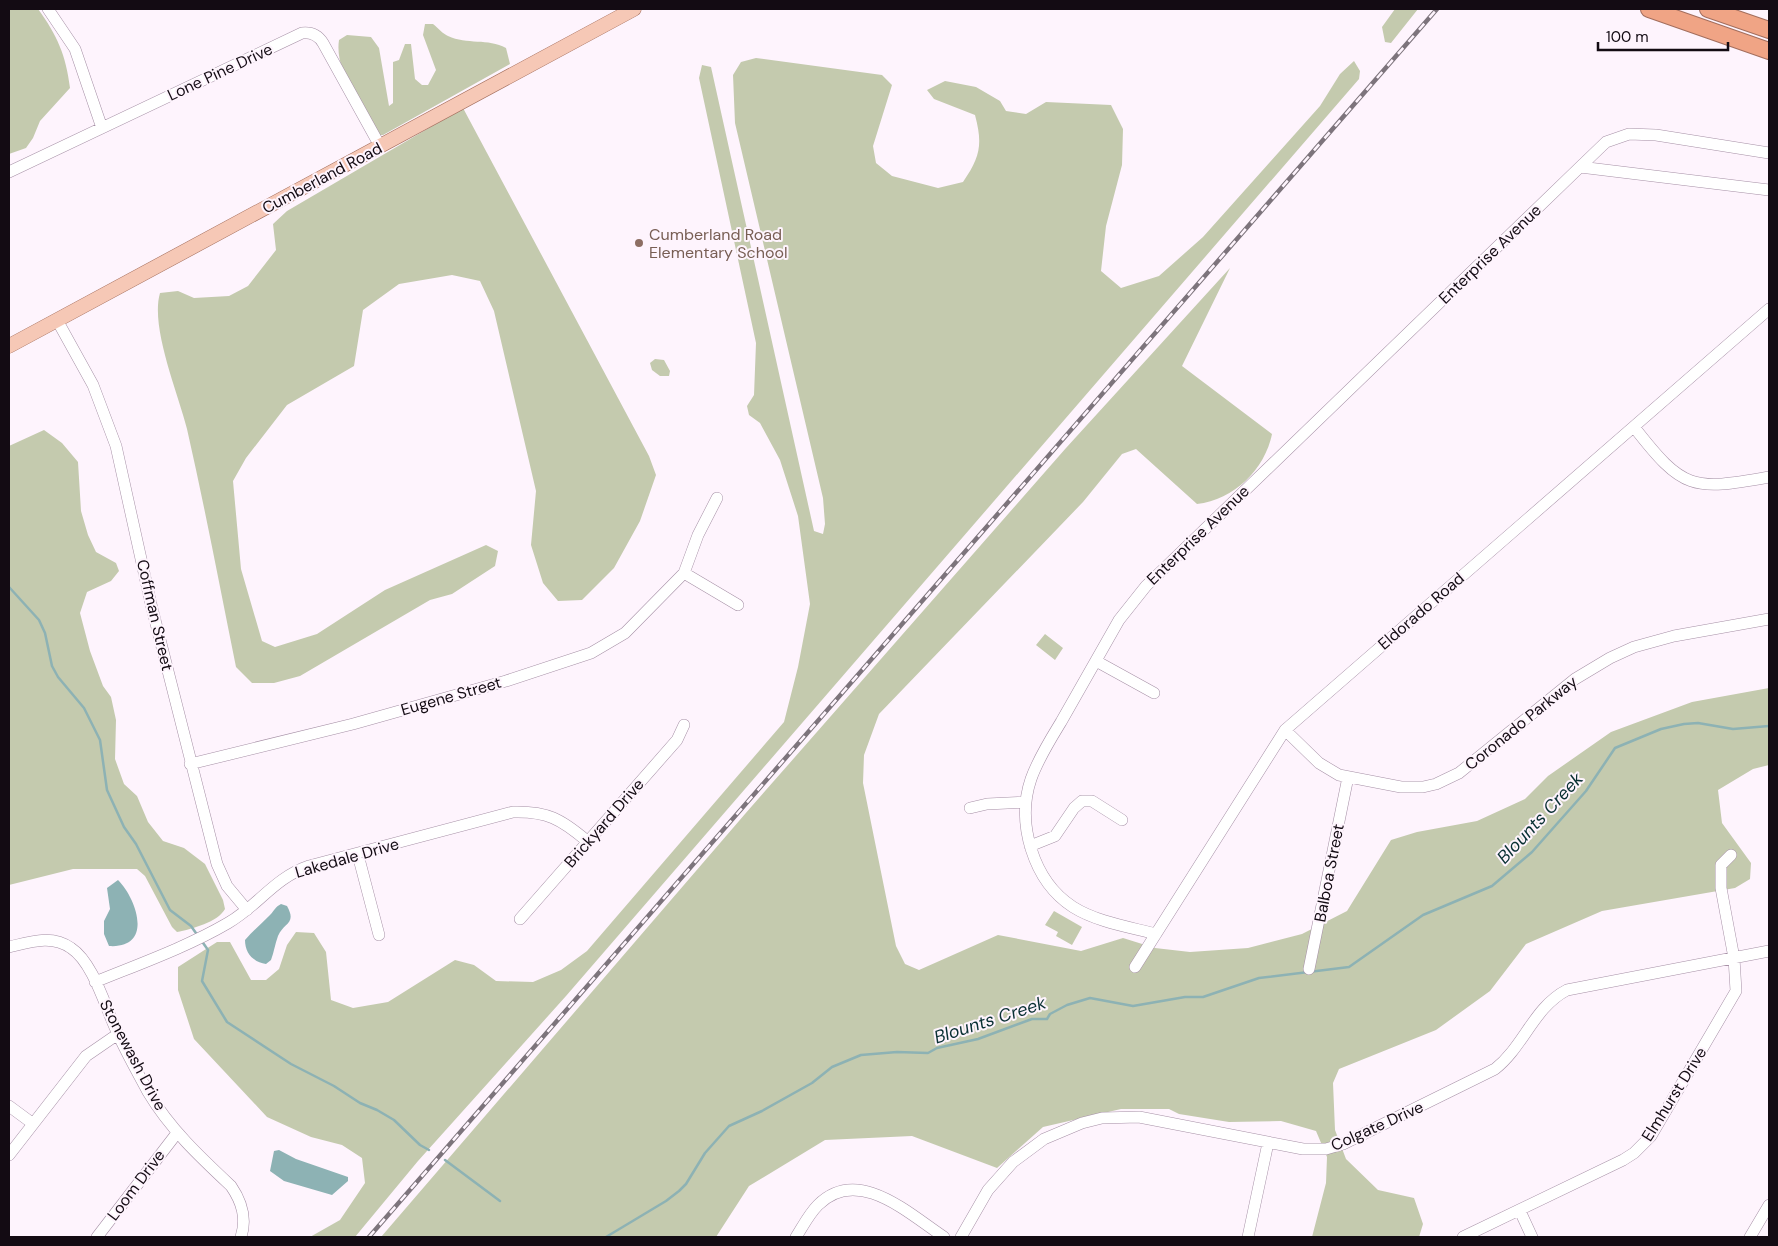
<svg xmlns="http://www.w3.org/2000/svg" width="1778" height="1246" font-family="'DM Sans',sans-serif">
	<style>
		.green { fill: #c4caae }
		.water { fill: #8db2b4 }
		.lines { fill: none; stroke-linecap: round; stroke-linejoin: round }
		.stream { stroke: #8db2b4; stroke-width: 2.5 }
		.minor-casing { stroke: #a690a6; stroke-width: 12 }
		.major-casing { stroke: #a36e5d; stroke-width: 15 }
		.highway-casing { stroke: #a36e5d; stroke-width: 18 }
		.minor { stroke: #fff; stroke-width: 11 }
		.major { stroke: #f6c8b6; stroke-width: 14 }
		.highway { stroke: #f0a485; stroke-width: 16 }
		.rail-casing { stroke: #7d747c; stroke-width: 4.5 }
		.rail { stroke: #fef4fd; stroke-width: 2.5; stroke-dasharray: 8; stroke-linecap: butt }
		.education-dot { fill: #8d6e63; stroke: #fef4fd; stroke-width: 2 }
		.labels { text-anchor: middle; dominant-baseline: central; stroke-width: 4; stroke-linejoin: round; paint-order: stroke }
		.street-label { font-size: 16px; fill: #130b13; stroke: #fef4fd }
		.education-label { font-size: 16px; fill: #785e54; stroke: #fef4fd; text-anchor: start }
		.water-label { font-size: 18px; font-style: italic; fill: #093033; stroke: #fef4fd }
	</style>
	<rect width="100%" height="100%" fill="#fef4fd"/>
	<!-- green -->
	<path class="green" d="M 9,9 L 38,9 C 57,35 66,55 70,88 L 40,121 L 33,138 L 26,148 L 9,154 Z
		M 1395,9 L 1418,9 L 1391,43 L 1385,42 L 1382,27 Z
		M 425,24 L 433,24 C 438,28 443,34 448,36 C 467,45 488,38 506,48 L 510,64 L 383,135 L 378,135 C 363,107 334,72 339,40 L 347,35 L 371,37 L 379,48 L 389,106 L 393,103 L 393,62 L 399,60 L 405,44 L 411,44 L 415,79 L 422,85 L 428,85 L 436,70 L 423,35 Z
		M 756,58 L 882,75 L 892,85 L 873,146 L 876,163 L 892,176 L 938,188 L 963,182 C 980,157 983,145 975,115 L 934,99 L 927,90 L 945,81 L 976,87 L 1000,101 L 1006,111 L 1026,114 L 1046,102 L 1111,105 L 1123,129 L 1122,165 L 1106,226 L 1101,271 L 1121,288 L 1159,276 L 1203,237 L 1320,106 L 1340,74 L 1354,61 L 1360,71 L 1359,79 L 566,996 L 418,1161 L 355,1237 L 310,1237 L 340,1220 L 365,1183 L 362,1158 L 342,1145 L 311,1137 L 267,1117 L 194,1039 L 178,990 L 178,967 L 217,942 L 230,942 L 251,980 L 266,980 L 279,969 L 287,945 L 296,932 L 314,933 L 326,952 L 331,1000 L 353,1008 L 388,1002 L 455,960 L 474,965 L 496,981 L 533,982 L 561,970 L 587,951 L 784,722 L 798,667 L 810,604 L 798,516 L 780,460 L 760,423 L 749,415 L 747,406 L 754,395 L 756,343 L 699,78 L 702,65 L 711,67 L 814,531 L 823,534 L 825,524 L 823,498 L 735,123 L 733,75 L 741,62 Z
		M 463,108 L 649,456 L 656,475 L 640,521 L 614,568 L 582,600 L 558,601 L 543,583 L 531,545 L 536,491 L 494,311 L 480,281 L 452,275 L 399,284 L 363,310 L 354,366 L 287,405 L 246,458 L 233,481 L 241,569 L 262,641 L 275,647 L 317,634 L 385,590 L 486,545 L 498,551 L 495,566 L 452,594 L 430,600 L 300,676 L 274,683 L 252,683 L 236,667 C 220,588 205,508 187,429 C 178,393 150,327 160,293 L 178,291 L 194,298 L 229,296 L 248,286 L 276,250 L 273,224 L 287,211 Z
		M 1230,268 L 1182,366 L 1272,434 C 1265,469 1234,500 1197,504 L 1136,449 L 1122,454 L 1083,502 L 879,714 L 864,755 L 863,783 L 896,946 L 905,964 L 919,970 L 998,935 L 1081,951 L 1123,938 L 1155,948 L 1190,952 L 1248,948 L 1302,934 L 1347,911 L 1391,840 L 1417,832 L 1477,821 L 1525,799 L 1548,776 L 1611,732 L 1692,702 L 1769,688 L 1769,765 L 1753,769 L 1718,790 L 1722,823 L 1751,863 L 1750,879 L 1735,888 L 1602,911 L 1526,944 L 1490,991 L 1436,1030 L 1339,1069 L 1333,1083 L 1335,1130 L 1346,1159 L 1378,1190 L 1414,1198 L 1423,1224 L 1419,1237 L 1312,1237 L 1326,1183 L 1327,1157 L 1316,1131 L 1281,1121 L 1229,1122 L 1179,1114 L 1169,1109 L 1121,1109 L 1043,1127 L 997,1168 L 912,1136 L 825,1140 L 749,1186 L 716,1237 L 381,1237 L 745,814 L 1066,448 Z
		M 655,359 L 664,360 L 670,371 L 669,376 L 660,376 L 652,370 L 650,363 Z
		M 44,430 L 62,443 L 78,462 L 81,511 L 88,535 L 96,552 L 116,563 L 119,571 L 111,581 L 87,592 L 80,613 L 90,651 L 103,686 L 111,697 L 116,720 L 115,759 L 124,784 L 137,796 L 148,822 L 163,841 L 184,848 L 205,864 L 223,900 L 225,909 C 218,922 192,929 177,932 L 172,927 L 145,876 L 137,869 L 73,869 L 9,885 L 9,446 Z
		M 1045,634 L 1063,648 L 1055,660 L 1036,645 Z
		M 1054,911 L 1082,927 L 1072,945 L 1056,936 L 1058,932 L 1045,925 Z"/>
	<!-- water -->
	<path class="water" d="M 118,880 C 137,899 154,949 109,946 L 104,934 L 104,921 L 110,909 L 107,888 Z
		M 281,904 L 287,906 C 297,924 284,922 278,936 C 275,944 274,952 271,960 L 266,964 C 253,962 245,953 245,940 C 253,931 262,923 270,915 C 275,910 275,907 281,904 Z
		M 279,1150 L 296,1159 L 348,1177 L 348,1181 L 332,1195 L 284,1181 L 270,1171 L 274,1151 Z"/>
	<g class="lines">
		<!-- stream -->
		<path class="stream" d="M 9,587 L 39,620 L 45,633 L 52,666 L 58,677 L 84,708 L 100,740 L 107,790 L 124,827 L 136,844 L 170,910 L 191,926 L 198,936
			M 201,940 L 208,950 L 202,981 L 227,1022 L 291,1064 L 334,1086 L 360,1103 L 377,1110 L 394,1120 L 420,1145 L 429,1150
			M 445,1160 L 500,1201
			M 606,1237 L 666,1201 L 679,1191 L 686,1184 L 705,1153 L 729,1126 L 762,1111 L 812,1083 L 832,1067 L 861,1055 L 897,1052 L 928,1053 L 937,1048 L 978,1039 L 1032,1019 L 1047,1019 L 1050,1014 L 1067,1005 L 1090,998 L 1133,1006 L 1185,997 L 1203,997 L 1259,978 L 1349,967 L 1423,915 L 1492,886 L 1532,852 L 1586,791 L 1615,748 L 1661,729 L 1684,724 L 1698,723 L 1733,729 L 1769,726"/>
		<!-- minor casing -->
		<g class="minor-casing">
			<path id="minor" d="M 48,9 L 75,49 L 102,128
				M 1580,167 L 1606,142 L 1629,134 L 1656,135 L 1769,153
				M 9,172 L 302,33 C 311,32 318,35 323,43 L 380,146
				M 57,320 L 93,385 L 116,446 L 151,604 L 217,864 L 227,886 L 247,910
				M 1634,427 C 1683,490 1692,491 1769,477
				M 684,573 L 738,605
				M 1096,661 L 1154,693
				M 1285,730 L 1319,763 L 1339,775 L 1401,787 L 1423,787 L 1436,784 L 1459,773 L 1575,679 L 1610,658 L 1634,647 L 1674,636 L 1769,619
				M 190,764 L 353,724 L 506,681 L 591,653 L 625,633 L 684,573 L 698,535 L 717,498
				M 970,808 L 987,804 L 1026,802
				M 1030,846 L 1055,836 L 1074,808 L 1082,801 L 1092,801 L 1122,820
				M 358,855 L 379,935
				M 520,919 L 677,740 L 684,725
				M 1156,934 C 1129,927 1097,922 1073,907 C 1033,881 1016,823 1031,779 C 1038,759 1050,740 1061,722 C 1080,688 1100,654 1119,620 L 1146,586 L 1580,167 L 1769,190
				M 9,947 C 30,942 52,934 71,948 C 94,963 106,1010 118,1034 C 127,1054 138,1073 148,1092 C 170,1129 200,1157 231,1186 C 242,1202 247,1218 241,1237
				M 1135,967 L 1285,730 L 1769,309
				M 1309,969 L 1348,777
				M 95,982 C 139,964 187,947 228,923 C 259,905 274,878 309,866 L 513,812 C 547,811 561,819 587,841
				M 9,1106 L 32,1123
				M 9,1155 L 86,1056 L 118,1034
				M 1520,1211 L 1532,1237
				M 97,1237 L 177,1133
				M 796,1237 C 803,1226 809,1214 818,1205 C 858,1165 909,1214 944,1237
				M 961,1237 L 988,1190 L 1013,1162 L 1044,1139 L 1082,1123 L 1102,1118 L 1139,1117 L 1303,1149 L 1326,1149 L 1343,1144 L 1495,1069 C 1524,1046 1534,1007 1567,990 L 1769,951
				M 1248,1237 L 1268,1143
				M 1463,1237 L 1623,1160 L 1634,1153 L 1651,1136 L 1736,991 L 1734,958 L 1721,888 L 1721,865 L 1731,855
				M 1750,1237 L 1769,1205"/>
		</g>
		<!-- major casing -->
		<g class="major-casing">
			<path id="major" d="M 9,346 L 634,9"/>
		</g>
		<!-- highway casing -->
		<g class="highway-casing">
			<path id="highway" d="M 1649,9 L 1769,51
				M 1708,9 L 1769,30"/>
		</g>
		<!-- minor -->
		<use href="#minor" class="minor"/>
		<!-- major -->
		<use href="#major" class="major"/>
		<!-- highway -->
		<use href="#highway" class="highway"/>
		<!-- rail casing -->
		<g class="rail-casing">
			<path id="rail" d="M 369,1237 L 1437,9"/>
		</g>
		<!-- rail -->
		<use href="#rail" class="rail"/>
	</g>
	<!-- markers -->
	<circle class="education-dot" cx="639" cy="243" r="5"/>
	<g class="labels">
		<!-- street labels -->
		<g class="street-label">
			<text transform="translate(220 72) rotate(-25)">Lone Pine Drive</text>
			<text transform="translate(322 178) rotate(-28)">Cumberland Road</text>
			<text transform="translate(1490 254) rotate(-44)">Enterprise Avenue</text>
			<text transform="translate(1198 535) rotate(-44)">Enterprise Avenue</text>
			<text transform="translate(1421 611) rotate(-41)">Eldorado Road</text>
			<text transform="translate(155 615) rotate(77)">Coffman Street</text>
			<text transform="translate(451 696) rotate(-16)">Eugene Street</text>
			<text transform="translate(1521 723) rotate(-39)">Coronado Parkway</text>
			<text transform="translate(604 823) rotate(-49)">Brickyard Drive</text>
			<text transform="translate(347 858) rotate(-16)">Lakedale Drive</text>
			<text transform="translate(1329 873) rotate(-79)">Balboa Street</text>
			<text transform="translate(133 1055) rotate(62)">Stonewash Drive</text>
			<text transform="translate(1674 1094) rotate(-58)">Elmhurst Drive</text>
			<text transform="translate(1377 1126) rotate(-24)">Colgate Drive</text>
			<text transform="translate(136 1185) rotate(-53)">Loom Drive</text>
		</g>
		<!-- education labels -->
		<g class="education-label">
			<text x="649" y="234">Cumberland Road<tspan x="649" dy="18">Elementary School</tspan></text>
		</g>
		<!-- water labels -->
		<g class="water-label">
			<text transform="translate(1540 818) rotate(-47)">Blounts Creek</text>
			<text transform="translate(990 1020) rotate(-18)">Blounts Creek</text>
		</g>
	</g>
	<!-- border -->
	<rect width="1778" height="1246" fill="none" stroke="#130b13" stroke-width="20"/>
	<!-- scale -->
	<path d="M1598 42v8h130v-8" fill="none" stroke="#130b13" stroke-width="2.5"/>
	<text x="1606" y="42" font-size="15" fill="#130b13" stroke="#fef4fd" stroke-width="4" paint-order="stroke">100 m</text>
</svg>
